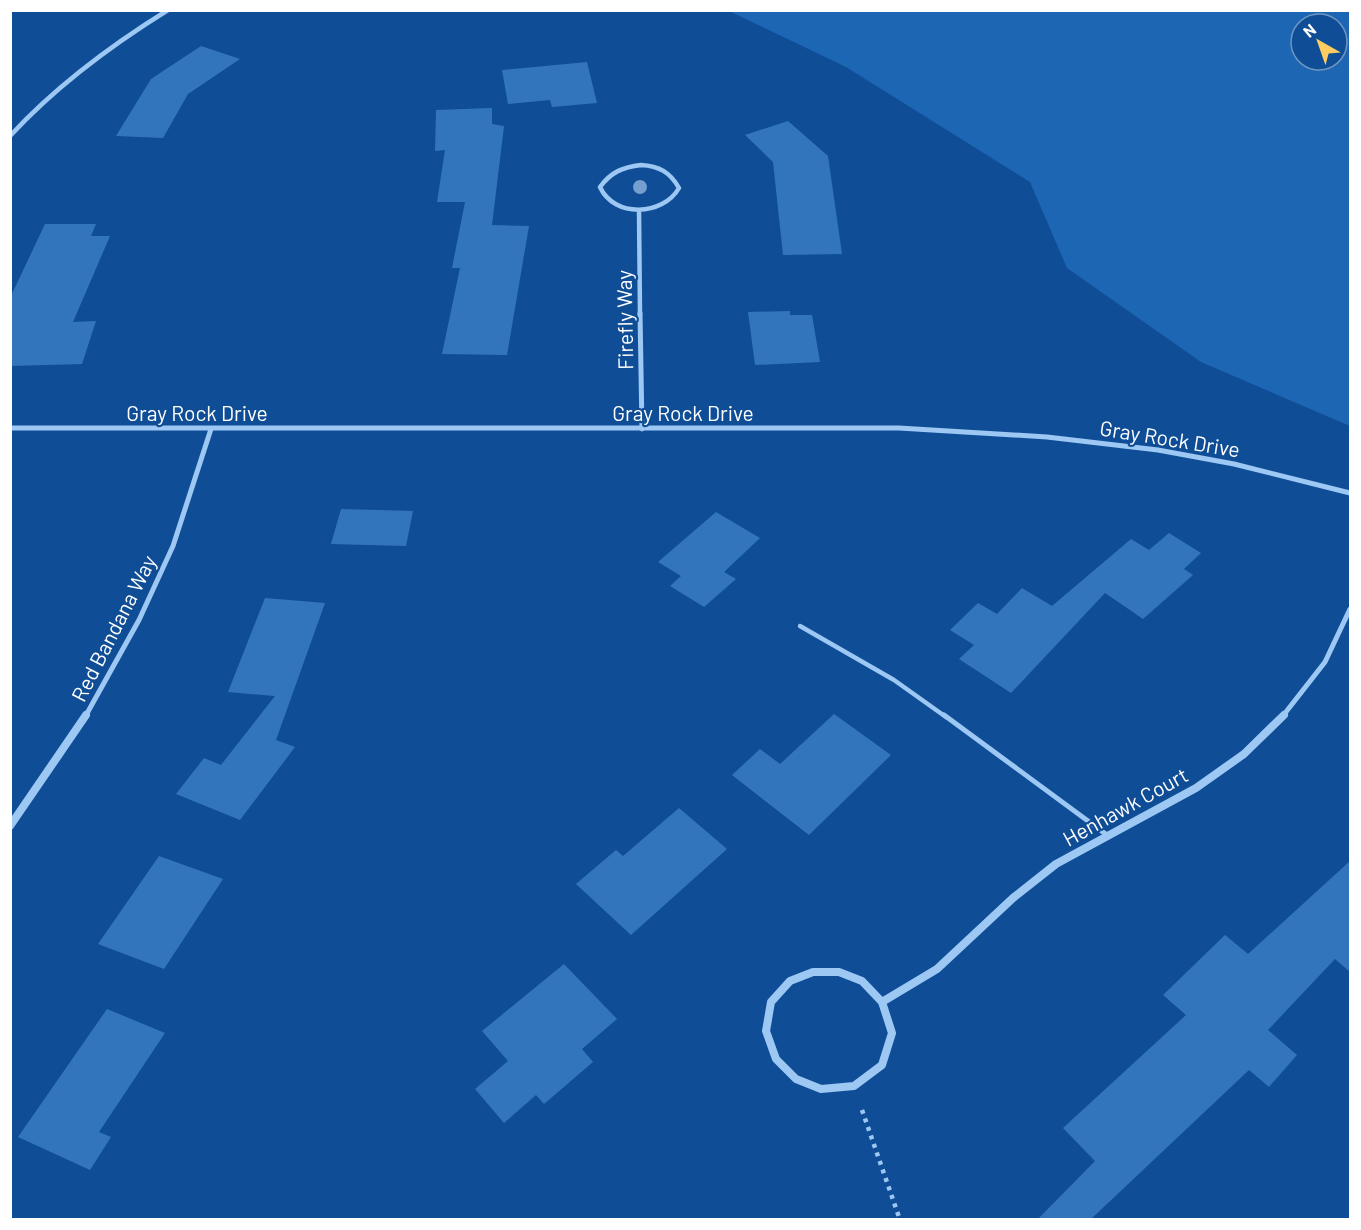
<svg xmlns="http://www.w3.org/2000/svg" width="1361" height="1230" font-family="Barlow,sans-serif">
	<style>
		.green { fill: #1d66b4; fill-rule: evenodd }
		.building { fill: #3375bd }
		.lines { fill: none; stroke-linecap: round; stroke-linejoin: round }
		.path { stroke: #9dc8f4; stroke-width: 4.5; stroke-dasharray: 4 5; stroke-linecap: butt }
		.lane-far1 { stroke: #9dc8f4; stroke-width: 4.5 }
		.lane { stroke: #9dc8f4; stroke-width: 5 }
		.street-far2 { stroke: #9dc8f4; stroke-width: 4.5 }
		.street-far1 { stroke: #9dc8f4; stroke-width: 5 }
		.street { stroke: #9dc8f4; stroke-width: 8 }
		.tree { fill: #749fcf }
		.labels { text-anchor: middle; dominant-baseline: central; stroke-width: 4.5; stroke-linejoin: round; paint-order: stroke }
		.street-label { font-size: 21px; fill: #fff; stroke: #0f4e96 }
	</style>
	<rect width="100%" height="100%" fill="#0f4e96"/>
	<!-- green -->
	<path class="green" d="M 729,11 L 1350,11 L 1350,426 L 1201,362 L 1067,268 L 1030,182 L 846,67 ZM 1301,24 L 1337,24 L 1337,60 L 1301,60 Z"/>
	<!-- building -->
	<path class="building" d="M 201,46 L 240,59 L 188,94 L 163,138 L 116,136 L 151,79 Z
		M 587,62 L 597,103 L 552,107 L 550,100 L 508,104 L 502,70 Z
		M 492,108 L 492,124 L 504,126 L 492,225 L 529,226 L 507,355 L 442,354 L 460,268 L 452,268 L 465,202 L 437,202 L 445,150 L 435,151 L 436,110 Z
		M 788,121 L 828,156 L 842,254 L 783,255 L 773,162 L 745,135 Z
		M 45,224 L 96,224 L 91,236 L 110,236 L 73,322 L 96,321 L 82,364 L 10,366 L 10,298 Z
		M 790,311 L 790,315 L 812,315 L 820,362 L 755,365 L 748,312 Z
		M 341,509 L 413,511 L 406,546 L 331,544 Z
		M 716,512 L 760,538 L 724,572 L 736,579 L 704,607 L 670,586 L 681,576 L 658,562 Z
		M 1169,533 L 1201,553 L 1184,569 L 1193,575 L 1143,619 L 1105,593 L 1011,693 L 959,659 L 974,645 L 950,630 L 978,603 L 997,614 L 1022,588 L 1052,606 L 1131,539 L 1149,550 Z
		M 265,598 L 325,603 L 276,740 L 295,747 L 240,820 L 176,794 L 204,758 L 221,765 L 275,696 L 228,692 Z
		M 834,714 L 891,755 L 809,835 L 732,775 L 760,749 L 780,764 Z
		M 679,808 L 727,849 L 631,935 L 576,884 L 616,850 L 623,856 Z
		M 159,856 L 223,879 L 164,969 L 98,944 Z
		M 1350,861 L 1350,972 L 1335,959 L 1268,1030 L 1297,1055 L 1269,1087 L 1249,1070 L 1090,1220 L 1037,1220 L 1095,1161 L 1063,1128 L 1186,1015 L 1163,995 L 1225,935 L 1248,954 Z
		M 564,964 L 617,1019 L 582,1049 L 593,1062 L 544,1104 L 536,1095 L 504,1123 L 475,1089 L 508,1061 L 482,1031 Z
		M 107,1009 L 165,1033 L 99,1132 L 111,1137 L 90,1170 L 18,1137 Z"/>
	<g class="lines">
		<!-- path -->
		<path class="path" d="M 862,1110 L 900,1220"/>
		<!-- lane-far1 -->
		<path class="lane-far1" d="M 800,626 L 894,680 L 946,717"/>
		<!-- lane -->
		<path class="lane" d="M 944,715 L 1107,835"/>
		<!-- street-far2 -->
		<path class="street-far2" d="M 10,136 C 56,86 110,46 168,10
			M 641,165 C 659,166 670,172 679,188 C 663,216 614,218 600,187 C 611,172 623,167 641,165 Z
			M 639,210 L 640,315"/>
		<!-- street-far1 -->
		<path class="street-far1" d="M 640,313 L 642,429
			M 10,428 L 899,428 L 1047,437 L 1158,450 L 1234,464 L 1350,493
			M 85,717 L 139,620 L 173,546 L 211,429
			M 1282,717 L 1325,662 L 1350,609"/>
		<!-- street -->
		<path class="street" d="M 10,826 L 86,715
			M 813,972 L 839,972 L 862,981 L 882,1002 L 892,1033 L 882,1065 L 854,1086 L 821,1089 L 796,1079 L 776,1059 L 766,1031 L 771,1002 L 790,981 Z
			M 882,1002 L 937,969 L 1013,898 L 1056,864 L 1196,788 L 1244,754 L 1284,715"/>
	</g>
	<!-- trees -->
	<circle class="tree" cx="640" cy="187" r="7"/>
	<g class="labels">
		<!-- street labels -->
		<g class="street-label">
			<text transform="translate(624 320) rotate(-91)">Firefly Way</text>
			<text x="197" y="412">Gray Rock Drive</text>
			<text x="683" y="412">Gray Rock Drive</text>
			<text transform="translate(1170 438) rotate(9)">Gray Rock Drive</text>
			<text transform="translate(113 628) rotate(-63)">Red Bandana Way</text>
			<text transform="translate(1125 806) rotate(-29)">Henhawk Court</text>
		</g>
	</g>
	<!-- border -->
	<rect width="1361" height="1230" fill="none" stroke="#ffffff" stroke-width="24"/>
	<!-- north arrow -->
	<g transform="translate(1319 42) rotate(320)"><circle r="28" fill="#0f4e96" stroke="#6f95c0" stroke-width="1.5"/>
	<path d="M0-4.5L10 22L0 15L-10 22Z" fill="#ffcc61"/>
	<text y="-9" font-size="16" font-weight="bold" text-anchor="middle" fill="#ffffff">N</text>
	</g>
</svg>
